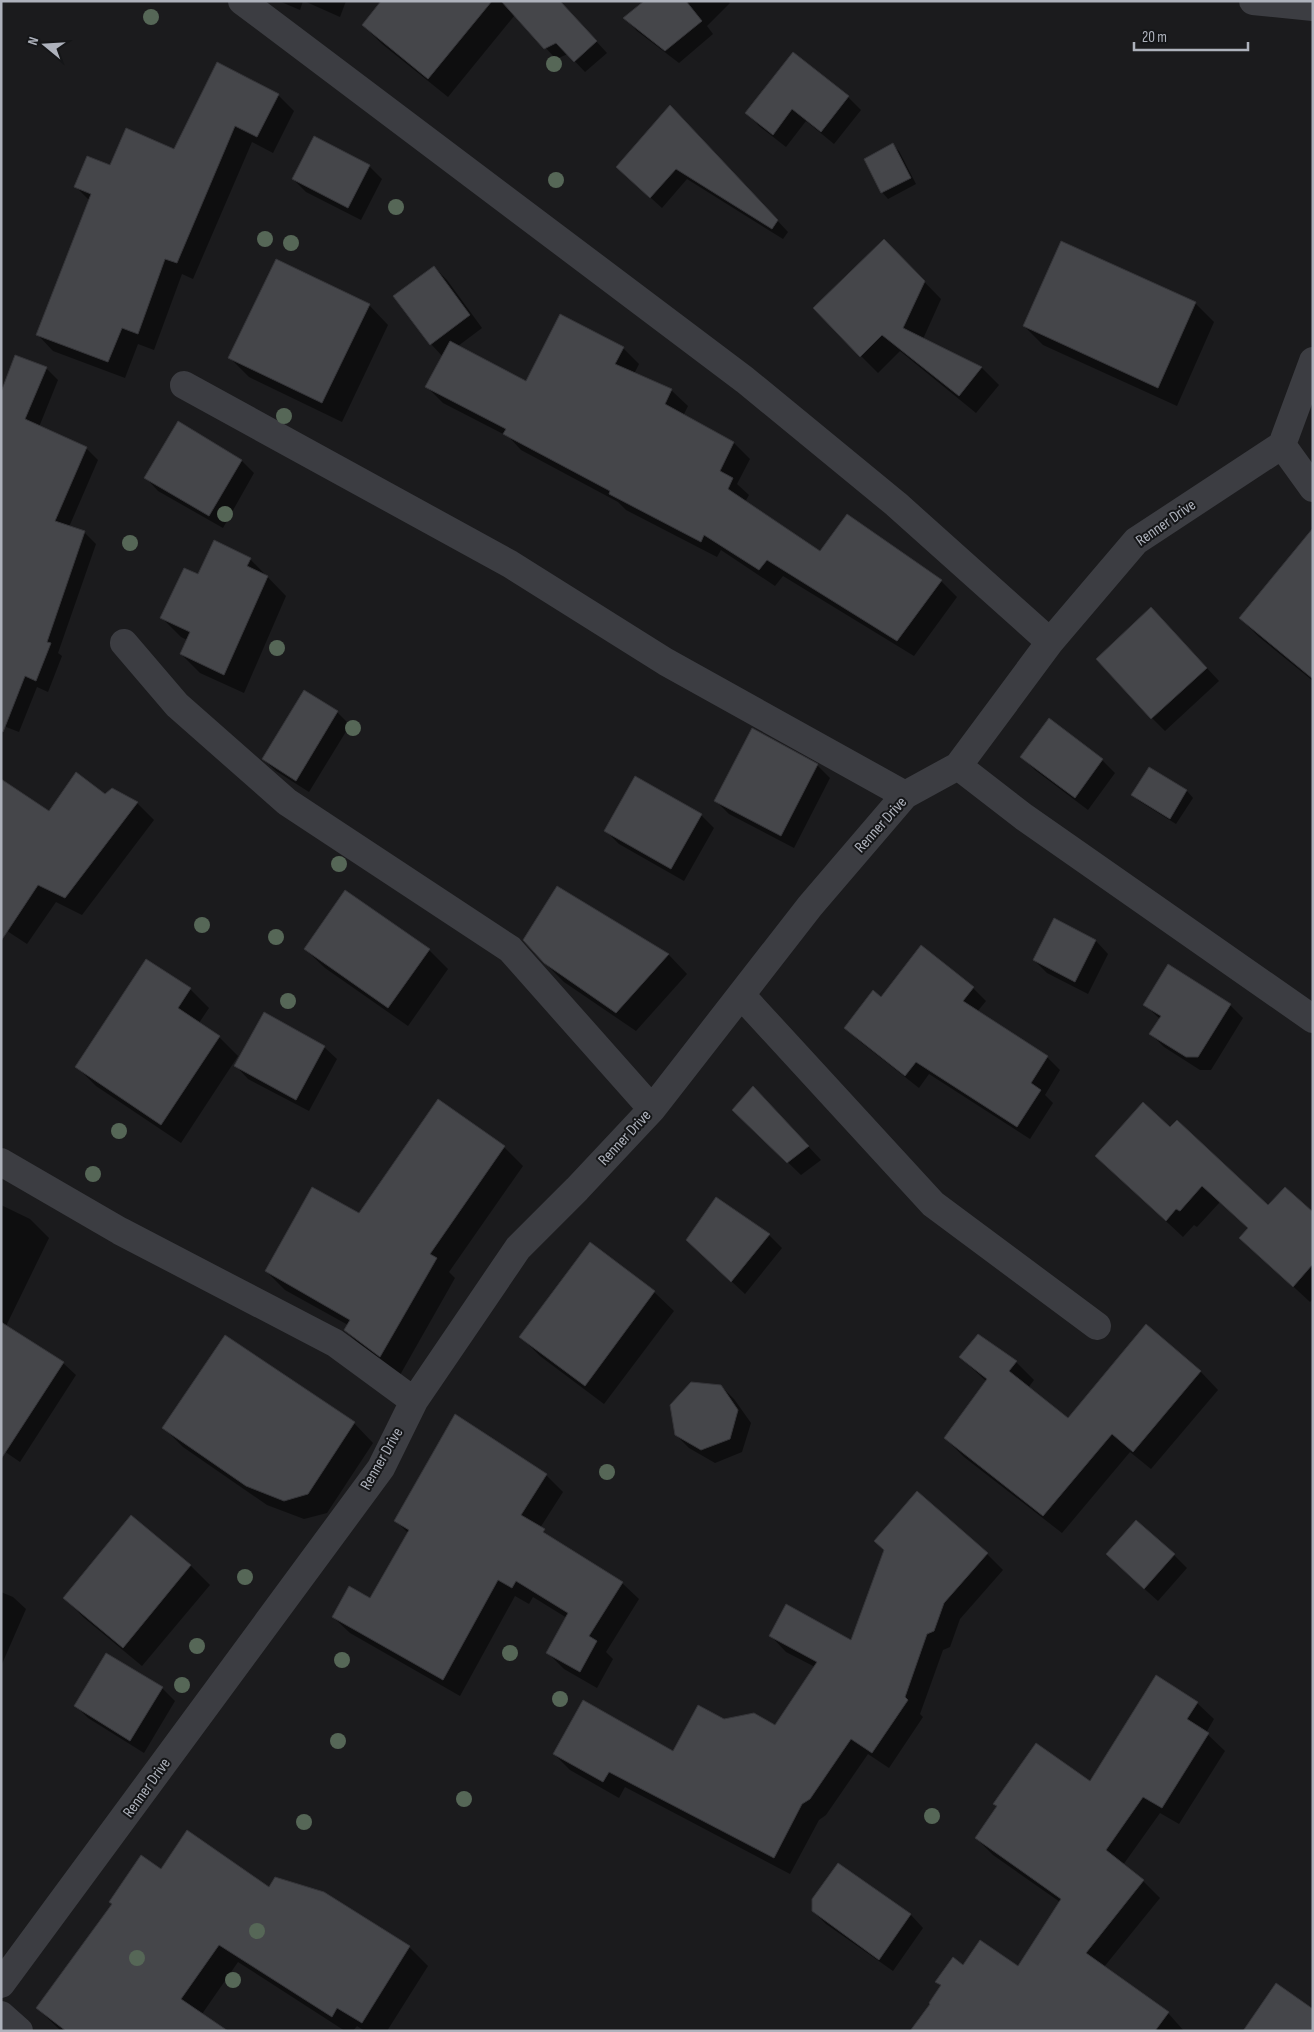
<svg xmlns="http://www.w3.org/2000/svg" width="1314" height="2032" font-family="'Sofia Sans Condensed',sans-serif">
	<style>
		.shadow { fill: #0007 }
		.building { fill: #45464a; stroke: #353539 }
		.lines { fill: none; stroke-linecap: round; stroke-linejoin: round }
		.minor { stroke: #3c3d42; stroke-width: 28 }
		.tree { fill: #566757 }
		.labels { text-anchor: middle; dominant-baseline: central; stroke-width: 4; stroke-linejoin: round; paint-order: stroke }
		.street-label { font-size: 16px; fill: #aeb2bc; stroke: #151618 }
	</style>
	<rect width="100%" height="100%" fill="#1b1b1d"/>
	<!-- shadow -->
	<path class="shadow" d="M 279,1 L 303,1 L 300,10 Z
		M 304,1 L 346,1 L 340,17 Z
		M 383,1 L 559,1 L 607,53 L 585,72 L 568,54 L 556,59 L 515,15 L 448,97 L 382,44 L 363,25 Z
		M 646,1 L 728,1 L 730,3 L 707,26 L 713,34 L 679,63 L 637,31 L 625,18 Z
		M 278,95 L 294,111 L 273,153 L 252,142 L 193,279 L 182,274 L 154,350 L 138,344 L 125,378 L 53,351 L 37,334 L 90,201 L 76,187 L 110,167 L 174,150 Z
		M 848,97 L 861,110 L 834,144 L 806,121 L 786,147 L 759,126 L 747,113 Z
		M 681,118 L 788,232 L 783,239 L 687,179 L 662,208 L 629,178 Z
		M 892,145 L 899,151 L 916,184 L 888,199 L 882,192 L 865,160 Z
		M 369,166 L 382,179 L 361,220 L 306,192 L 293,179 Z
		M 901,258 L 941,299 L 923,339 L 982,368 L 999,385 L 976,413 L 900,351 L 878,373 L 861,356 Z
		M 434,267 L 447,280 L 482,328 L 458,346 L 526,383 L 623,348 L 639,364 L 634,374 L 671,390 L 688,406 L 683,416 L 734,443 L 750,459 L 737,484 L 749,495 L 745,502 L 820,553 L 847,516 L 941,581 L 957,597 L 914,656 L 783,576 L 775,586 L 721,550 L 717,557 L 626,510 L 618,502 L 521,450 L 509,437 L 443,403 L 427,387 L 443,357 L 431,344 Z
		M 1195,303 L 1214,322 L 1177,406 L 1043,345 L 1024,326 Z
		M 369,305 L 388,325 L 342,422 L 249,377 L 230,358 Z
		M 46,368 L 58,380 L 39,427 L 86,448 L 98,460 L 69,527 L 84,532 L 96,544 L 58,653 L 62,656 L 48,692 L 37,687 L 19,732 L 1,725 L 1,396 Z
		M 242,461 L 254,473 L 223,528 L 158,491 L 146,478 Z
		M 250,559 L 286,596 L 244,693 L 200,673 L 181,654 L 187,640 L 181,637 L 162,618 L 198,576 Z
		M 1313,561 L 1313,681 L 1259,637 L 1240,618 Z
		M 1164,622 L 1219,681 L 1165,731 L 1152,718 Z
		M 337,712 L 350,725 L 309,792 L 276,771 L 263,759 Z
		M 1049,720 L 1102,760 L 1115,773 L 1088,810 L 1035,770 L 1022,757 Z
		M 817,765 L 830,778 L 794,848 L 729,814 L 716,801 Z
		M 1150,768 L 1187,791 L 1193,798 L 1176,824 L 1139,801 L 1133,795 Z
		M 105,796 L 137,803 L 154,820 L 82,915 L 56,902 L 27,944 L 1,927 L 49,813 Z
		M 701,815 L 714,828 L 684,881 L 619,844 L 606,831 Z
		M 557,888 L 669,955 L 687,974 L 636,1031 L 564,982 L 545,963 Z
		M 1054,920 L 1096,941 L 1108,954 L 1088,994 L 1047,973 L 1034,960 Z
		M 921,947 L 973,988 L 986,1001 L 977,1012 L 1047,1057 L 1060,1070 L 1045,1095 L 1053,1103 L 1030,1139 L 929,1074 L 919,1088 L 858,1040 L 846,1027 L 881,998 Z
		M 305,949 L 429,950 L 448,969 L 408,1026 L 325,968 Z
		M 190,989 L 209,1008 L 199,1023 L 219,1037 L 238,1056 L 181,1143 L 96,1086 L 77,1067 Z
		M 1145,1005 L 1230,1005 L 1243,1018 L 1211,1070 L 1200,1070 L 1164,1047 L 1151,1034 L 1160,1019 Z
		M 324,1047 L 337,1059 L 309,1111 L 248,1079 L 236,1066 Z
		M 766,1101 L 821,1160 L 801,1175 L 733,1109 Z
		M 1171,1129 L 1268,1207 L 1313,1214 L 1313,1299 L 1310,1302 L 1241,1238 L 1249,1228 L 1220,1202 L 1197,1227 L 1194,1225 L 1183,1237 L 1096,1156 Z
		M 504,1147 L 523,1166 L 449,1272 L 455,1278 L 400,1375 L 364,1349 L 345,1330 L 348,1325 L 285,1290 L 266,1271 L 359,1215 Z
		M 717,1199 L 769,1235 L 782,1248 L 745,1294 L 701,1253 Z
		M 1,1205 L 30,1219 L 49,1238 L 6,1326 L 63,1363 L 76,1375 L 20,1462 L 1,1449 Z
		M 590,1244 L 654,1292 L 674,1311 L 604,1404 L 540,1356 L 521,1337 Z
		M 960,1357 L 1016,1362 L 1034,1380 L 1028,1388 L 1068,1420 L 1200,1371 L 1218,1390 L 1151,1469 L 1130,1452 L 1062,1533 L 964,1457 L 945,1438 L 987,1382 Z
		M 721,1386 L 734,1399 L 751,1423 L 742,1452 L 715,1463 L 689,1448 L 676,1435 Z
		M 354,1423 L 373,1443 L 327,1513 L 304,1519 L 267,1505 L 183,1447 L 164,1428 Z
		M 546,1475 L 563,1492 L 540,1528 L 553,1540 L 622,1583 L 639,1599 L 606,1652 L 613,1659 L 597,1688 L 564,1669 L 547,1652 L 567,1618 L 533,1597 L 529,1604 L 515,1596 L 460,1696 L 350,1633 L 333,1617 L 371,1599 L 408,1533 L 396,1521 Z
		M 132,1516 L 191,1566 L 210,1585 L 142,1666 L 83,1617 L 64,1597 Z
		M 987,1554 L 1003,1570 L 960,1619 L 950,1647 L 943,1650 L 920,1714 L 923,1717 L 889,1768 L 868,1754 L 826,1815 L 819,1820 L 790,1874 L 625,1787 L 619,1798 L 570,1770 L 554,1754 L 674,1753 L 724,1720 L 775,1727 L 815,1667 L 786,1652 L 770,1635 L 852,1641 Z
		M 1174,1555 L 1187,1568 L 1158,1601 L 1120,1567 Z
		M 1,1592 L 13,1597 L 26,1609 L 2,1664 Z
		M 106,1654 L 162,1688 L 175,1701 L 144,1753 L 88,1718 L 76,1706 Z
		M 1197,1703 L 1214,1719 L 1206,1733 L 1225,1751 L 1179,1824 L 1160,1813 L 1123,1865 L 1143,1881 L 1160,1898 L 1104,1967 L 1168,2013 L 1184,2031 L 911,2031 L 932,2004 L 942,1986 L 937,1982 L 963,1967 L 1019,1968 L 1060,1902 L 993,1855 L 976,1838 L 998,1807 L 995,1804 L 1091,1783 Z
		M 838,1864 L 911,1915 L 923,1928 L 893,1971 L 826,1924 L 813,1911 Z
		M 161,1871 L 269,1889 L 409,1947 L 428,1966 L 387,2031 L 365,2031 L 357,2026 L 353,2031 L 345,2031 L 238,1962 L 202,2014 L 226,2031 L 61,2031 L 37,2008 L 113,1905 L 110,1902 Z"/>
	<!-- building -->
	<path class="building" d="M 381,1 L 492,1 L 428,79 L 362,25 Z
		M 501,1 L 560,1 L 597,41 L 574,62 L 556,43 L 544,49 Z
		M 644,1 L 686,1 L 702,21 L 665,51 L 623,18 Z
		M 793,52 L 849,96 L 821,132 L 792,109 L 773,135 L 745,113 Z
		M 217,62 L 279,94 L 257,137 L 235,126 L 177,263 L 165,259 L 138,334 L 122,328 L 108,362 L 36,335 L 91,194 L 74,187 L 87,156 L 110,165 L 126,128 L 174,149 Z
		M 670,105 L 778,220 L 772,229 L 676,169 L 650,198 L 616,167 Z
		M 314,136 L 370,165 L 348,208 L 292,179 Z
		M 893,143 L 911,178 L 881,193 L 864,159 Z
		M 884,239 L 925,281 L 903,328 L 982,367 L 959,396 L 882,335 L 860,357 L 813,308 Z
		M 1061,241 L 1196,302 L 1158,388 L 1023,326 Z
		M 276,259 L 370,304 L 322,403 L 228,358 Z
		M 434,266 L 470,315 L 430,345 L 393,296 Z
		M 560,314 L 624,347 L 615,364 L 672,389 L 665,404 L 734,442 L 720,471 L 733,478 L 728,489 L 820,551 L 847,514 L 942,580 L 897,641 L 767,560 L 759,570 L 704,535 L 701,542 L 609,494 L 610,491 L 503,434 L 506,429 L 425,387 L 450,341 L 526,381 Z
		M 15,355 L 47,367 L 25,419 L 87,447 L 55,521 L 85,531 L 47,642 L 51,643 L 36,681 L 25,676 L 3,732 L 1,731 L 1,392 Z
		M 178,421 L 242,460 L 209,516 L 144,478 Z
		M 1313,528 L 1313,679 L 1239,618 Z
		M 214,540 L 251,558 L 247,566 L 268,576 L 224,675 L 180,654 L 190,632 L 160,618 L 184,568 L 198,574 Z
		M 1151,607 L 1207,668 L 1151,719 L 1096,659 Z
		M 304,690 L 338,711 L 296,781 L 262,759 Z
		M 1049,718 L 1103,759 L 1075,798 L 1020,757 Z
		M 752,728 L 818,764 L 781,836 L 714,801 Z
		M 1149,767 L 1187,790 L 1170,819 L 1131,795 Z
		M 76,772 L 105,794 L 112,788 L 138,802 L 65,898 L 38,885 L 1,941 L 1,779 L 49,811 Z
		M 635,776 L 702,814 L 671,869 L 604,831 Z
		M 557,886 L 669,954 L 616,1013 L 544,963 L 523,940 Z
		M 345,890 L 430,949 L 388,1008 L 304,949 Z
		M 1054,918 L 1096,940 L 1075,982 L 1033,960 Z
		M 921,945 L 974,987 L 963,1001 L 1048,1056 L 1031,1083 L 1041,1090 L 1017,1127 L 916,1062 L 905,1076 L 844,1028 L 873,990 L 881,997 Z
		M 146,959 L 191,988 L 178,1008 L 220,1036 L 161,1125 L 75,1067 Z
		M 1168,964 L 1231,1004 L 1198,1057 L 1186,1057 L 1149,1034 L 1161,1016 L 1143,1005 Z
		M 264,1012 L 325,1046 L 296,1100 L 234,1066 Z
		M 753,1086 L 809,1146 L 787,1163 L 732,1110 Z
		M 438,1099 L 505,1146 L 430,1254 L 437,1258 L 380,1357 L 344,1330 L 350,1320 L 265,1271 L 312,1187 L 359,1213 Z
		M 1143,1102 L 1170,1127 L 1177,1120 L 1268,1205 L 1285,1187 L 1313,1212 L 1313,1264 L 1293,1287 L 1239,1238 L 1248,1228 L 1202,1186 L 1180,1211 L 1176,1209 L 1166,1221 L 1095,1156 Z
		M 716,1197 L 770,1234 L 731,1282 L 686,1240 Z
		M 590,1242 L 655,1291 L 585,1386 L 519,1337 Z
		M 1,1322 L 64,1362 L 1,1459 Z
		M 1146,1324 L 1201,1371 L 1133,1452 L 1112,1434 L 1043,1516 L 944,1438 L 987,1379 L 959,1357 L 978,1334 L 1017,1361 L 1009,1371 L 1068,1418 Z
		M 225,1335 L 355,1422 L 308,1494 L 284,1501 L 246,1486 L 162,1428 Z
		M 691,1382 L 721,1385 L 738,1410 L 730,1439 L 701,1450 L 675,1435 L 670,1405 Z
		M 455,1414 L 547,1474 L 521,1515 L 545,1529 L 543,1532 L 623,1582 L 589,1636 L 597,1641 L 580,1672 L 546,1653 L 568,1613 L 516,1581 L 512,1588 L 498,1580 L 443,1680 L 332,1617 L 349,1586 L 370,1598 L 409,1530 L 394,1521 Z
		M 917,1491 L 988,1553 L 944,1603 L 934,1631 L 927,1634 L 905,1697 L 908,1700 L 872,1753 L 851,1739 L 810,1799 L 802,1804 L 774,1858 L 609,1772 L 603,1782 L 553,1754 L 583,1700 L 673,1751 L 698,1705 L 724,1719 L 754,1713 L 775,1725 L 817,1662 L 769,1636 L 786,1604 L 851,1640 L 884,1550 L 874,1541 Z
		M 131,1515 L 191,1565 L 123,1648 L 63,1598 Z
		M 1136,1520 L 1175,1554 L 1144,1589 L 1106,1554 Z
		M 106,1653 L 163,1687 L 130,1741 L 74,1706 Z
		M 1156,1675 L 1198,1702 L 1187,1719 L 1209,1733 L 1162,1808 L 1143,1797 L 1106,1850 L 1144,1880 L 1086,1953 L 1169,2012 L 1155,2031 L 910,2031 L 930,2004 L 929,2003 L 941,1985 L 935,1982 L 953,1957 L 963,1965 L 980,1940 L 1018,1966 L 1061,1899 L 975,1838 L 997,1806 L 993,1804 L 1036,1743 L 1090,1781 Z
		M 187,1830 L 269,1887 L 275,1877 L 324,1892 L 410,1946 L 362,2023 L 337,2008 L 332,2017 L 219,1945 L 181,1999 L 228,2031 L 66,2031 L 36,2008 L 112,1904 L 109,1902 L 141,1855 L 161,1869 Z
		M 838,1863 L 911,1914 L 879,1960 L 812,1911 L 812,1899 Z
		M 1276,1983 L 1313,2009 L 1313,2031 L 1243,2031 Z"/>
	<g class="lines">
		<!-- minor -->
		<path class="minor" d="M 242,1 L 745,380 L 896,504 L 1050,642
			M 1253,1 L 1313,7
			M 184,385 L 510,564 L 666,662 L 905,795
			M 1282,445 L 1313,488
			M 124,643 L 177,705 L 287,802 L 510,949 L 652,1109
			M 958,766 L 1024,817 L 1313,1019
			M 741,995 L 933,1204 L 1097,1326
			M 1,1162 L 120,1231 L 335,1343 L 414,1401
			M 1,1984 L 381,1468 L 414,1401 L 518,1248 L 577,1189 L 652,1109 L 810,906 L 905,795 L 958,766 L 1050,642 L 1136,541 L 1282,445 L 1313,361
			M 1,2015 L 19,2031"/>
	</g>
	<!-- trees -->
	<g class="tree">
		<circle cx="151" cy="17" r="8"/>
		<circle cx="554" cy="64" r="8"/>
		<circle cx="556" cy="180" r="8"/>
		<circle cx="396" cy="207" r="8"/>
		<circle cx="265" cy="239" r="8"/>
		<circle cx="291" cy="243" r="8"/>
		<circle cx="284" cy="416" r="8"/>
		<circle cx="225" cy="514" r="8"/>
		<circle cx="130" cy="543" r="8"/>
		<circle cx="277" cy="648" r="8"/>
		<circle cx="353" cy="728" r="8"/>
		<circle cx="339" cy="864" r="8"/>
		<circle cx="202" cy="925" r="8"/>
		<circle cx="276" cy="937" r="8"/>
		<circle cx="288" cy="1001" r="8"/>
		<circle cx="119" cy="1131" r="8"/>
		<circle cx="93" cy="1174" r="8"/>
		<circle cx="607" cy="1472" r="8"/>
		<circle cx="245" cy="1577" r="8"/>
		<circle cx="197" cy="1646" r="8"/>
		<circle cx="510" cy="1653" r="8"/>
		<circle cx="342" cy="1660" r="8"/>
		<circle cx="182" cy="1685" r="8"/>
		<circle cx="560" cy="1699" r="8"/>
		<circle cx="338" cy="1741" r="8"/>
		<circle cx="464" cy="1799" r="8"/>
		<circle cx="932" cy="1816" r="8"/>
		<circle cx="304" cy="1822" r="8"/>
		<circle cx="257" cy="1931" r="8"/>
		<circle cx="137" cy="1958" r="8"/>
		<circle cx="233" cy="1980" r="8"/>
	</g>
	<g class="labels">
		<!-- street labels -->
		<g class="street-label">
			<text transform="translate(1166 523) rotate(-35)">Renner Drive</text>
			<text transform="translate(881 825) rotate(-48)">Renner Drive</text>
			<text transform="translate(625 1138) rotate(-47)">Renner Drive</text>
			<text transform="translate(382 1459) rotate(-60)">Renner Drive</text>
			<text transform="translate(147 1788) rotate(-54)">Renner Drive</text>
		</g>
	</g>
	<!-- border -->
	<rect width="1314" height="2032" fill="none" stroke="#aeb2bc" stroke-width="5"/>
	<!-- north arrow -->
	<g transform="translate(45 45) rotate(288)" stroke="#151618" stroke-width="4" paint-order="stroke">
	<path d="M0-4L9 19L0 12L-9 19Z" fill="#aeb2bc"/>
	<text y="-8" font-size="14" font-weight="bold" text-anchor="middle" fill="#aeb2bc">N</text>
	</g>
	<!-- scale -->
	<path d="M1134 42v8h114v-8" fill="none" stroke="#aeb2bc" stroke-width="2.5"/>
	<text x="1142" y="42" font-size="15" fill="#aeb2bc" stroke="#151618" stroke-width="4" paint-order="stroke">20 m</text>
</svg>
